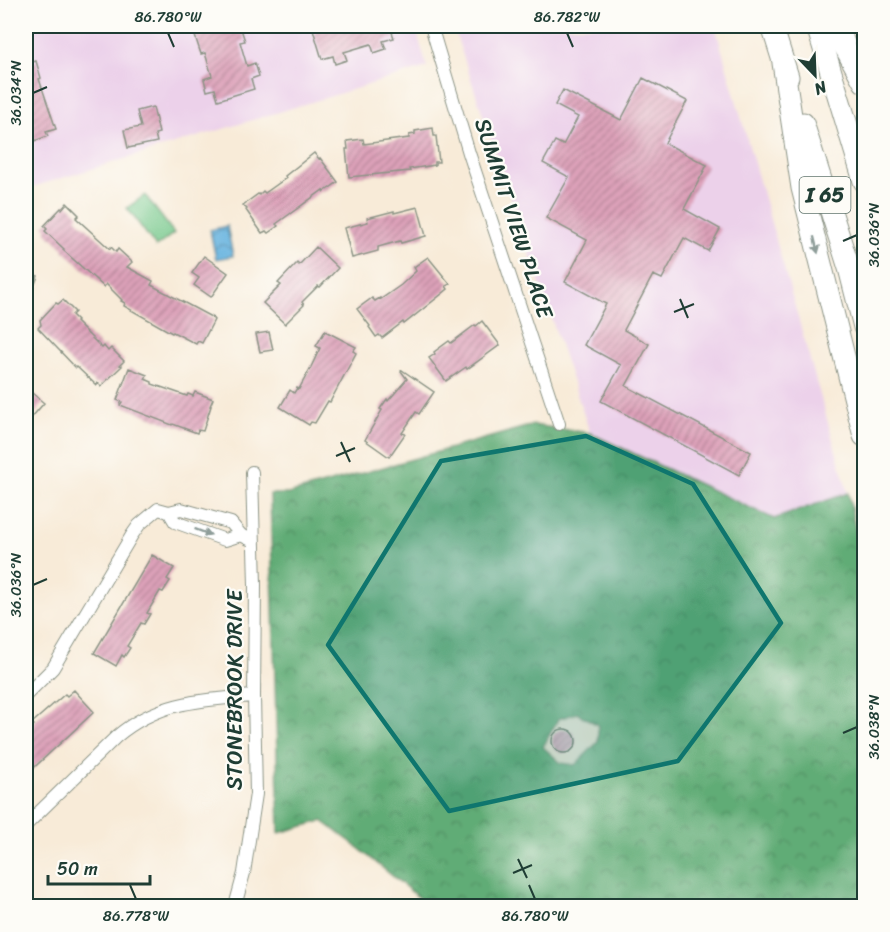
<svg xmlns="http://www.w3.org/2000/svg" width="890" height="932" font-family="Sriracha,sans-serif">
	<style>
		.built { fill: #ecd1ea }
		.forest { fill: url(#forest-crowns); stroke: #407455; stroke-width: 1.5; fill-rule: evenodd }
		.park { fill: #75c78a; stroke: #4a825f; stroke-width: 1.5 }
		.water { fill: url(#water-waves); stroke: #42788a; stroke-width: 1.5 }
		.building { fill: url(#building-hatch) }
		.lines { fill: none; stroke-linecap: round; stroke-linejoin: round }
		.minor-casing { stroke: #8c9486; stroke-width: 14 }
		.motorway-casing { stroke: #8c9486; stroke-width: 23 }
		.minor { stroke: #fff; stroke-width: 12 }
		.motorway { stroke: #fff; stroke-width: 21 }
		.oneway { fill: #8f9e9a }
		.marked { fill: #0f766e; fill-opacity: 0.2; stroke: #0f766e; stroke-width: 4.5; stroke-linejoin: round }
		.ticks { fill: none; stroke: #1f3d34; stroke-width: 2 }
		.labels { text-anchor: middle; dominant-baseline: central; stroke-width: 4.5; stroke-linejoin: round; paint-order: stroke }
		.shield { fill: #fdfcf7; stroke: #62766e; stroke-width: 1.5 }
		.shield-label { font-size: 21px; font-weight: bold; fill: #1f3d34 }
		.street-label { font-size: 22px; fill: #1f3d34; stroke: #fdfcf7 }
		.neatline { fill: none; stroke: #1f3d34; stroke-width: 2 }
		.ticks-label { font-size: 15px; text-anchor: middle; fill: #1f3d34 }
	</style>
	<defs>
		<pattern id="forest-crowns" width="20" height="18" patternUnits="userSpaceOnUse" patternTransform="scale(1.5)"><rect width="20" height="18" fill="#60ac76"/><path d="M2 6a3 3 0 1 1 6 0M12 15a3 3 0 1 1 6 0" fill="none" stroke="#4f8d62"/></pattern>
		<pattern id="water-waves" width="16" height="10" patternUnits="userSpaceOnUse" patternTransform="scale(1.5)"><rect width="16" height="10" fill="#65b2df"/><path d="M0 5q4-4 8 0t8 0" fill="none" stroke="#5392b6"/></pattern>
		<pattern id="building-hatch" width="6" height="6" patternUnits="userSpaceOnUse" patternTransform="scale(1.5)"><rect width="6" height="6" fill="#dda1b9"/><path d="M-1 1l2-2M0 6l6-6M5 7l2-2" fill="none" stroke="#b38497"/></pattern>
	</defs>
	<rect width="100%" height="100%" fill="#fdfcf7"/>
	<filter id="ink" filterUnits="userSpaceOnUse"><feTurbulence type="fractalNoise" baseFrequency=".0167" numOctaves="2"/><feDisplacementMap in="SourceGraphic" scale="12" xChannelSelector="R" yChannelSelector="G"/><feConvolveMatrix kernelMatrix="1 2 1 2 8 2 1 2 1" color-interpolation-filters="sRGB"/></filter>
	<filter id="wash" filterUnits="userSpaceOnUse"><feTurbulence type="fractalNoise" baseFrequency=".008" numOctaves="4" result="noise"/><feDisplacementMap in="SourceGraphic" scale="24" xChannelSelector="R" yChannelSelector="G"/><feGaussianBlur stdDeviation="1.35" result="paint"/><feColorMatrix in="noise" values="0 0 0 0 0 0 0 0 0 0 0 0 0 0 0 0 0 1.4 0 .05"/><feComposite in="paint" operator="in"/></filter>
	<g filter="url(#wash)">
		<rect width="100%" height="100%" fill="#f8ebd8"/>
		<!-- built -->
		<path class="built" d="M 26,26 L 415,26 L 427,67 L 26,189 Z
			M 453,26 L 715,26 L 848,493 L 774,519 L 590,433 Z"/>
		<!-- forest -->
		<path class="forest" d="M 533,425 L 590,433 L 774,519 L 848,493 L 864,570 L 864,906 L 429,906 L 351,842 L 322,821 L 279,833 L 270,494 L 288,494 ZM 577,713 L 598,725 L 598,742 L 575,765 L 561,763 L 543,747 L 558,719 Z"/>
		<!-- park -->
		<path class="park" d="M 145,195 L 174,233 L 156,247 L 127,208 Z"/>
		<!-- water -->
		<path class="water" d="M 227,226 L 233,256 L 216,259 L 210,230 Z"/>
		<g id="blocks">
			<!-- building -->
			<path class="building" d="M 197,26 L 240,26 L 245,41 L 240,42 L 247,66 L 255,63 L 259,76 L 251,79 L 254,89 L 218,100 L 215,89 L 207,91 L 204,79 L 212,76 L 205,53 L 201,54 L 195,36 L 200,34 Z
				M 312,26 L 390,26 L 394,38 L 383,41 L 386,49 L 374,53 L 371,44 L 344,52 L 347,60 L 335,64 L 333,56 L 322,59 Z
				M 36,61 L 41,78 L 39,79 L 56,129 L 46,132 L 48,136 L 26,144 L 26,64 Z
				M 643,78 L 687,101 L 665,143 L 707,165 L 684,209 L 720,229 L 708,251 L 684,238 L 662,279 L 653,275 L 624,330 L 649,344 L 626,386 L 751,452 L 739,475 L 601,401 L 621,365 L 584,345 L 606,304 L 565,282 L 587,240 L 546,218 L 569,177 L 543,163 L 555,141 L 563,145 L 578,117 L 555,105 L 563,90 L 621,120 Z
				M 153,107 L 159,133 L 155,134 L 157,142 L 128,148 L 124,130 L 141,127 L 137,111 Z
				M 433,128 L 434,136 L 436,136 L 439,162 L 435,162 L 435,165 L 409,169 L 410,171 L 349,177 L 346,149 L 348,149 L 347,141 L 363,139 L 364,144 L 409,138 L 409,135 L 415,134 L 415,131 Z
				M 314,153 L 319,159 L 320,158 L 338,182 L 324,192 L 323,190 L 276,224 L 278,226 L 268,233 L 266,231 L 262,233 L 246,210 L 247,209 L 243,205 L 258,194 L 259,195 L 263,191 L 265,193 L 286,178 L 285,176 Z
				M 67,203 L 79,215 L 76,218 L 110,249 L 111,247 L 116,252 L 118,249 L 132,262 L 127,267 L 153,281 L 151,285 L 213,318 L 213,319 L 214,320 L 202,343 L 198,341 L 196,344 L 173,332 L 172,333 L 124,306 L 125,303 L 121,301 L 122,300 L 106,284 L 104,287 L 63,250 L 64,249 L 45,231 L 47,229 L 44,226 L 61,208 L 62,209 Z
				M 418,207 L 426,236 L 401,243 L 400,241 L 378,247 L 378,251 L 352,258 L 344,228 L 368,222 L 367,218 L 394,211 L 394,213 Z
				M 316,247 L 338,268 L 320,287 L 318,286 L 302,302 L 304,305 L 285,324 L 263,303 L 281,285 L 278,283 L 297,263 L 299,265 Z
				M 204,256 L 228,273 L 211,297 L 194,285 L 199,278 L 192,273 Z
				M 428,257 L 450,284 L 446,286 L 448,289 L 404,324 L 403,322 L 382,338 L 379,335 L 376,337 L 369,327 L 370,326 L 357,309 L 372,298 L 375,301 L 380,298 L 381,299 L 401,285 L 416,271 L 414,267 Z
				M 26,272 L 38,276 L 27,305 L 26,305 Z
				M 63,300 L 75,312 L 72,315 L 77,320 L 76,322 L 102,348 L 104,346 L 108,351 L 111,348 L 124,361 L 120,365 L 122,366 L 101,386 L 98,383 L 96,385 L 77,367 L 76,368 L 38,328 L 41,325 L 40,320 L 56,303 L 58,304 Z
				M 482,321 L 500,345 L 467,369 L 466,367 L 446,381 L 429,358 L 435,354 L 434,352 L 449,341 L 451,343 L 475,325 L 476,326 Z
				M 325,331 L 356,347 L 353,351 L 356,353 L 330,402 L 328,401 L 315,423 L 311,422 L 309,425 L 280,407 L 290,390 L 294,393 L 297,388 L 299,389 L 311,367 L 320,348 L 316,346 Z
				M 269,332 L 273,350 L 260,352 L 256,334 Z
				M 129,368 L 147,375 L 145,379 L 152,382 L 152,384 L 187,396 L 188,394 L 193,396 L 195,392 L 213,399 L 210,406 L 211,406 L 203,431 L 198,430 L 197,433 L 173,424 L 172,425 L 120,405 L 122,402 L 117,400 Z
				M 402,370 L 434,392 L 419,414 L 416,412 L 402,433 L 405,434 L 389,457 L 365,440 L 378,417 L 382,410 L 380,409 L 387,399 L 388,401 L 407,379 L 401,371 Z
				M 26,388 L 44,403 L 26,424 Z
				M 152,555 L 174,568 L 167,579 L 170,581 L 163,592 L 160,591 L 147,613 L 150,614 L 144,624 L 141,623 L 127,646 L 130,648 L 124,657 L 122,655 L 116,666 L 94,653 Z
				M 74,690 L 94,712 L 26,775 L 26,733 L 34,725 L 32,723 L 65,694 L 67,696 Z
				M552 741a12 12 0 1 1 24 0a12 12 0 1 1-24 0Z"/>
		</g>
	</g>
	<g filter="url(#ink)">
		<use href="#blocks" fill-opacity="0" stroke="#8c9486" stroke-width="1.5"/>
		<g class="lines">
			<!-- minor casing -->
			<g class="minor-casing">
				<path id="minor" d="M 431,26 L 469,153 L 559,424
					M 169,512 L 175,522 L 225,540 L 241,535
					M 26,695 L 53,668 L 132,535 L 139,525 L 158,509 L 169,512 L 181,509 L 231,523 L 241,535 L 253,541
					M 26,825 L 116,737 C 158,701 202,700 254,696
					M 235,906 L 244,873 L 256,794 L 254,696 L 255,585 L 252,472"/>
			</g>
			<!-- motorway casing -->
			<g class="motorway-casing">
				<path id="motorway" d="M 772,26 L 788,77
					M 817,26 L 864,181
					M 838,26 L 846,49 L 864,82
					M 783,63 L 802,188 L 864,436
					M 803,123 L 849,268 L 864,327"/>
			</g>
			<!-- minor -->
			<use href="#minor" class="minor"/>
			<!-- motorway -->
			<use href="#motorway" class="motorway"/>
		</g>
		<!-- one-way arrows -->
		<defs><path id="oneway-solid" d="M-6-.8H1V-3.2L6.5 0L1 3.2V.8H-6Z" transform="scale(1.5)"/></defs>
		<g class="oneway">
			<use href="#oneway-solid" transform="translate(816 245) rotate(76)"/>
			<use href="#oneway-solid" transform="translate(203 532) rotate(20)"/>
		</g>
	</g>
	<!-- marked area -->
	<path class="marked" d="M 586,436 L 693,484 L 781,623 L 678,761 L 449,811 L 328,645 L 441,461 Z"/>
	<!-- ticks -->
	<path class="ticks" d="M 168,33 L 174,47M 567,33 L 573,47M 33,93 L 47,87M 843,241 L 857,235M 680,299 L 688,318M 674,312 L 694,304M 341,442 L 350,462M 336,456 L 355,448M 33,585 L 47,579M 843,733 L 857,727M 518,859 L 527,878M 513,873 L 532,865M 130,885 L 136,899M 529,885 L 535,899"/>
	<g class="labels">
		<!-- shield labels -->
		<rect class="shield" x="799.5" y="177" width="51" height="36" rx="4.5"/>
		<g class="shield-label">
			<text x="825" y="195">I 65</text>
		</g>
		<!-- street labels -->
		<g class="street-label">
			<text transform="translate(514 218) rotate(72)">SUMMIT VIEW PLACE</text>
			<text transform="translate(234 690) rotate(-90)">STONEBROOK DRIVE</text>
		</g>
	</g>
	<!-- margin -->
	<rect width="890" height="932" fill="none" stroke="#fdfcf7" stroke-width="66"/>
	<!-- north arrow -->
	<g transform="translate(815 75) rotate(157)" stroke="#fdfcf7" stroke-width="4.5" paint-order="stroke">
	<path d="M0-4.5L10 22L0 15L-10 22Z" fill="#1f3d34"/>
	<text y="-9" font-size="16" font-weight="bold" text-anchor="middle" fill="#1f3d34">N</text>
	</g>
	<!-- scale -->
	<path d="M48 875v9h102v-9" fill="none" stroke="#1f3d34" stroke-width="3"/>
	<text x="57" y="875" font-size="18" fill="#1f3d34" stroke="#fdfcf7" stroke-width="4.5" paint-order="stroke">50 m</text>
	<rect x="33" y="33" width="824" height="866" class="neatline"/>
	<g class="ticks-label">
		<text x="168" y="22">86.780°W</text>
		<text x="567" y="22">86.782°W</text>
		<text transform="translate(16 93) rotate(-90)" y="5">36.034°N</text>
		<text transform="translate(874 235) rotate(-90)" y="5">36.036°N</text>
		<text transform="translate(16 585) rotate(-90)" y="5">36.036°N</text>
		<text transform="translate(874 727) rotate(-90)" y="5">36.038°N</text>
		<text x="136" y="921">86.778°W</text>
		<text x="535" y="921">86.780°W</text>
	</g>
</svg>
